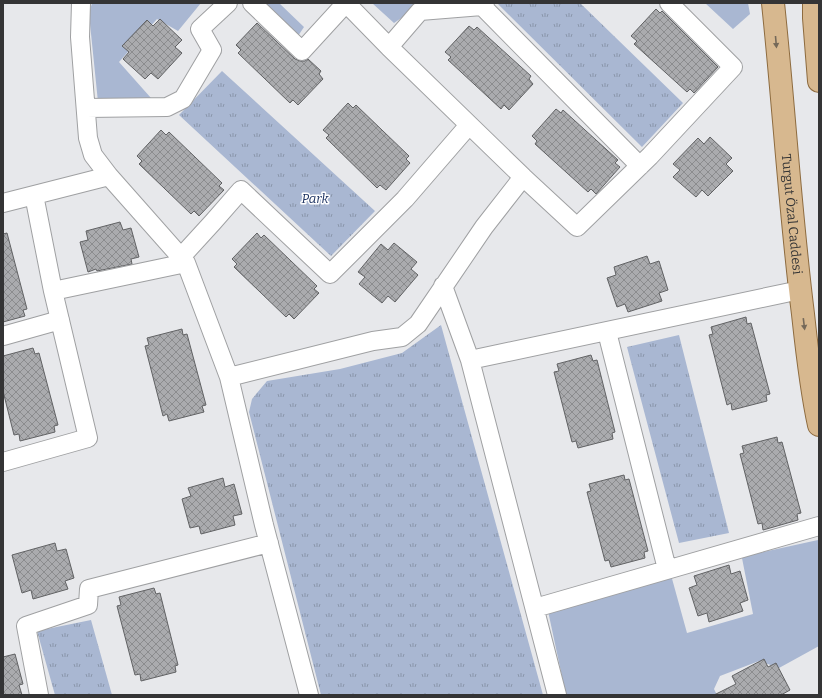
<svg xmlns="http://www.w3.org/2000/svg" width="822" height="698" font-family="Bitter,serif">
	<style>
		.green { fill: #a9b7d2 }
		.park { fill: url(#park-tufts) }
		.building { fill: url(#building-cross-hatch); stroke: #616264 }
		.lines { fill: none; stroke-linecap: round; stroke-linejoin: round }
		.minor-casing { stroke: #9fa0a2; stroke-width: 20 }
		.primary-casing { stroke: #8d6b3f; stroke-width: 24 }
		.minor { stroke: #fff; stroke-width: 18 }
		.primary { stroke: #d7b88f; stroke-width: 22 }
		.oneway { fill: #756959 }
		.labels { text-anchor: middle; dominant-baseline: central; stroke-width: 3; stroke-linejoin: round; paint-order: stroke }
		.park-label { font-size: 13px; font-style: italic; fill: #1f3463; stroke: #fff }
		.street-label { font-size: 13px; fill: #343435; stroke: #fff }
	</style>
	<defs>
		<pattern id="park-tufts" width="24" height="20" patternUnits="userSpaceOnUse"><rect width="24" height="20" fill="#a9b7d2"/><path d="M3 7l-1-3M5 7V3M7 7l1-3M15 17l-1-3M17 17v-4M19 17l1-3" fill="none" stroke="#8a96ab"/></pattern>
		<pattern id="building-cross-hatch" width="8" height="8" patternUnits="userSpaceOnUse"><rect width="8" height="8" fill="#aaabae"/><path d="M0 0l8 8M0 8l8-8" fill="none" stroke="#8b8c8e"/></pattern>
	</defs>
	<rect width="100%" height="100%" fill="#e7e8eb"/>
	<!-- green -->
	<path class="green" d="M 92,3 L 201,3 L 178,31 L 157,19 L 119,62 L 151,98 L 98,102 L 89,14 Z
		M 260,3 L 279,3 L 304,27 L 296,39 Z
		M 372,3 L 423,3 L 394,23 Z
		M 705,3 L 748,3 L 750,14 L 733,29 Z
		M 818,540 L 819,646 L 779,668 L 759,661 L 720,676 L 714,689 L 717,695 L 566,695 L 548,611 L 671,575 L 687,633 L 753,614 L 741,553 L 759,553 Z"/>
	<!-- park -->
	<path class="park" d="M 500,3 L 580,3 L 683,103 L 642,147 L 498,4 Z
		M 222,71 L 375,211 L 331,256 L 179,115 Z
		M 441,325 L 543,695 L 321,695 L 249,412 L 252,399 L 267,381 L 340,369 L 402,353 Z
		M 679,335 L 729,533 L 679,543 L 627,347 Z
		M 91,620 L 112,695 L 55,695 L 37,631 Z"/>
	<!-- building -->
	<path class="building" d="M 656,9 L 660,13 L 662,11 L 718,67 L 694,93 L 690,89 L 687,92 L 634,44 L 637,41 L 631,36 Z
		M 160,19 L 182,40 L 175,47 L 182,53 L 158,79 L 151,73 L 145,79 L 123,59 L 129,52 L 122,46 L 147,20 L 153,26 Z
		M 257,23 L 295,59 L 300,61 L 305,61 L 308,59 L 321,71 L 319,74 L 323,79 L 298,105 L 293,100 L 290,103 L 238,53 L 241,50 L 236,45 Z
		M 469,26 L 474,30 L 477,27 L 531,76 L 529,79 L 533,84 L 509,110 L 504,105 L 501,109 L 448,60 L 451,57 L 445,52 Z
		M 348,103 L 353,108 L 356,105 L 409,156 L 406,159 L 410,163 L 386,190 L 380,185 L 377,188 L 326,138 L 329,135 L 323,130 Z
		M 556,109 L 561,113 L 563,110 L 618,160 L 615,163 L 620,167 L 596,194 L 591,189 L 588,192 L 535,144 L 537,141 L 532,136 Z
		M 161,130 L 166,135 L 169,132 L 222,183 L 219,186 L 224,190 L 199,216 L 194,211 L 191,214 L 139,164 L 142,161 L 137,156 Z
		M 710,137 L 732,158 L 726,164 L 733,171 L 708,196 L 702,190 L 696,197 L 673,177 L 680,170 L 673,164 L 698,138 L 704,144 Z
		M 120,222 L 123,230 L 131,228 L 139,257 L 131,259 L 132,264 L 97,271 L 96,269 L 88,272 L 80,242 L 88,240 L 86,231 Z
		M 7,233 L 27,309 L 23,310 L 25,316 L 3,322 L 3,234 Z
		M 257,233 L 261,238 L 264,235 L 317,286 L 314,289 L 319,293 L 294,319 L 289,314 L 286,317 L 234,267 L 237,264 L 232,259 Z
		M 394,243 L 417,262 L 411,269 L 418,275 L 395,302 L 388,296 L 382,303 L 359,284 L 365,277 L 358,272 L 381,244 L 388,250 Z
		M 647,256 L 650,264 L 659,261 L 668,290 L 659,293 L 662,301 L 628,312 L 625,304 L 617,307 L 607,278 L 616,275 L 614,267 Z
		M 746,317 L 747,324 L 751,323 L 770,394 L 766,395 L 767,401 L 732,410 L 731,403 L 727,405 L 709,335 L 713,334 L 711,327 Z
		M 182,329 L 183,335 L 187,334 L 206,405 L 202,406 L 204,412 L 169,421 L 167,414 L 163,416 L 145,346 L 149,345 L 147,338 Z
		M 33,348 L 35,354 L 39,353 L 58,425 L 54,426 L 55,432 L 20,441 L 19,434 L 14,435 L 3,391 L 3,356 Z
		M 591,355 L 593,361 L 597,360 L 615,432 L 612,433 L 613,439 L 578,448 L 576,441 L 572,442 L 554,372 L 559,371 L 557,364 Z
		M 777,437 L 778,443 L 782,442 L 801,513 L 797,514 L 798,520 L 763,530 L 762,523 L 758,524 L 740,454 L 744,453 L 742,446 Z
		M 624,475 L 625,480 L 629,479 L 648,551 L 644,552 L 645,558 L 611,567 L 609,560 L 605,561 L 587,492 L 591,491 L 589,484 Z
		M 223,478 L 225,487 L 234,484 L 242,514 L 233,516 L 235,525 L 201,534 L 199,526 L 190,528 L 182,499 L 191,496 L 188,488 Z
		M 55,543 L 57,551 L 66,549 L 74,578 L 65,581 L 68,589 L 33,599 L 31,590 L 22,593 L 12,555 Z
		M 729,565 L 731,574 L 740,571 L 748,600 L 740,603 L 743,611 L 709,622 L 707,613 L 698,616 L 689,588 L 697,585 L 694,576 Z
		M 154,588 L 156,594 L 160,593 L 178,665 L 175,666 L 176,672 L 141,681 L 140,674 L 135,675 L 117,606 L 121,605 L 119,597 Z
		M 15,654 L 23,684 L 19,685 L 22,695 L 3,695 L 3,657 Z
		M 764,659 L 768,667 L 776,663 L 790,690 L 781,695 L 714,695 L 736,684 L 732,676 Z"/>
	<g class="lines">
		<!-- minor casing -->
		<g class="minor-casing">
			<path id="minor" d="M 81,3 L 80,37 L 88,138 L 93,155 L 109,176 L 186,263 L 229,377 L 373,341 L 402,337 L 418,324 L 484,227 L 523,177 L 389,47 L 346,3
				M 252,3 L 302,51 L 346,3
				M 482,6 L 640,166
				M 389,47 L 420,11 L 482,6 L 485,3
				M 86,108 L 167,107 L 183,99 L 212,50 L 200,29 L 228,3
				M 523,177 L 577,227 L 650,156 L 733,67 L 669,3
				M 34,195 L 53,291 L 186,263
				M 3,203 L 109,176
				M 181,257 L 213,222 L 241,190 L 330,274 L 405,199 L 469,125
				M 443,286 L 470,360 L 557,695
				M 607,332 L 667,569
				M 3,336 L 60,320
				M 470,360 L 800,290
				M 229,377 L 264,525 L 309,695
				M 3,462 L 88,438 L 53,291
				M 535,608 L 819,526
				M 39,695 L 26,626 L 88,605 L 89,589 L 269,543"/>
		</g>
		<!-- primary casing -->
		<g class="primary-casing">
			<g id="primary">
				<path id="s1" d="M 773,3 C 784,107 790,211 803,314 C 807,351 811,389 819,425"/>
				<path d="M 814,3 L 814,18 L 819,81"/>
			</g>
		</g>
		<!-- minor -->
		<use href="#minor" class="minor"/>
		<!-- primary -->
		<use href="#primary" class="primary"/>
	</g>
	<!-- one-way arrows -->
	<defs><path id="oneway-solid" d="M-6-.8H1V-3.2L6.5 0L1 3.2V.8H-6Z"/></defs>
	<g class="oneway">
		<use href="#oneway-solid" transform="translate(776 42) rotate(85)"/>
		<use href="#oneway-solid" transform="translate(804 324) rotate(83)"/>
	</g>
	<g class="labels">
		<!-- park labels -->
		<g class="park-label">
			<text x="315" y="198">Park</text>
		</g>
		<!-- street labels -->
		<g class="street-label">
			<text stroke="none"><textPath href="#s1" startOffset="212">Turgut Özal Caddesi</textPath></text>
		</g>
	</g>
	<!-- border -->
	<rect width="822" height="698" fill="none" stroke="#343435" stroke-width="8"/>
</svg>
